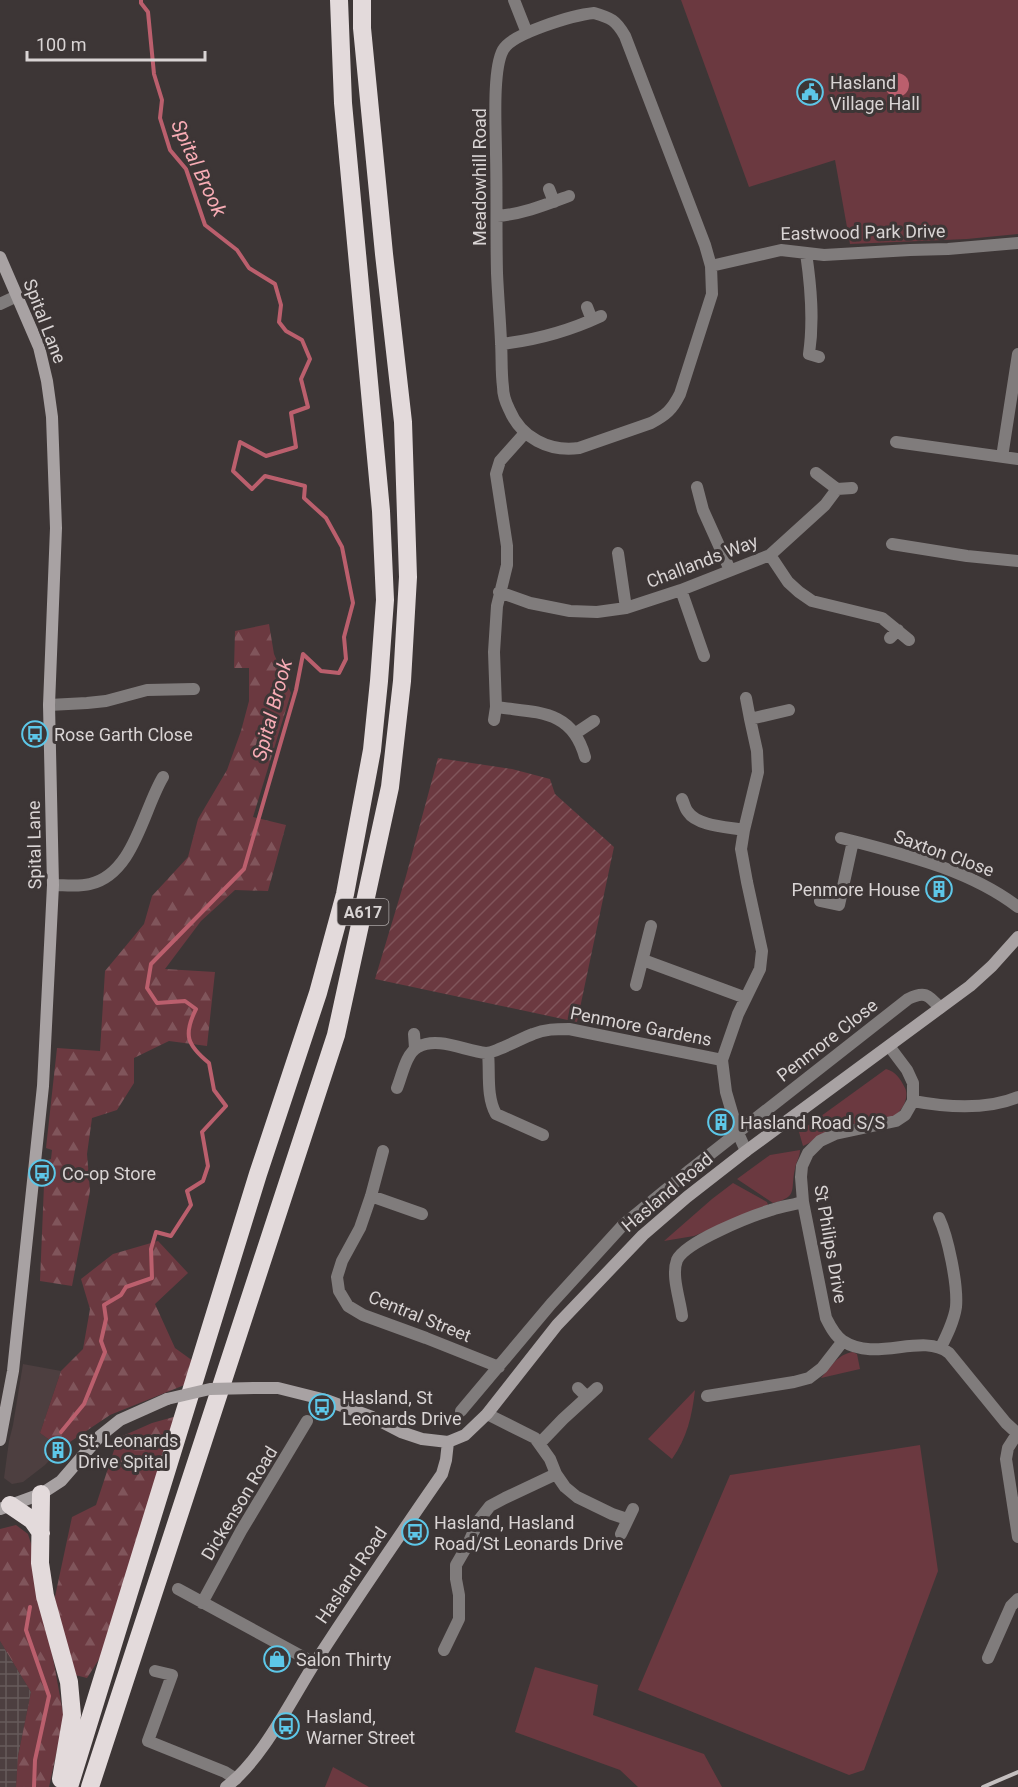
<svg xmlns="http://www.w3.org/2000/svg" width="1018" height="1787" font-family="Roboto,sans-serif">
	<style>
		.built { fill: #4d3f40 }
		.industrial { fill: url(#industrial-grid) }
		.green { fill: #6b3940 }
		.forest { fill: url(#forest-firs) }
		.garden { fill: url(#garden-furrows) }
		.water { fill: #bb5f6d }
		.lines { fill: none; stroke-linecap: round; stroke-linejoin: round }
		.stream { stroke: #bb5f6d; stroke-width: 4 }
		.street { stroke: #807c7c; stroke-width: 12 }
		.secondary { stroke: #a8a2a3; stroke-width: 12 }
		.highway { stroke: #e3dadb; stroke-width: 18 }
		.rail { stroke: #c5c0c0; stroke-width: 4 }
		.secondary-bridge { stroke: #a8a2a3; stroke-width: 12 }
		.labels { text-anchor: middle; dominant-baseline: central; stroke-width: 6; stroke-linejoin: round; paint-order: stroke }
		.shield { fill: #3d3636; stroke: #aaa5a5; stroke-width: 1.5 }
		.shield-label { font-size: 16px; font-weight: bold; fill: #d9d4d4 }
		.poi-label { font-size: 18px; fill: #d9d4d4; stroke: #3d3636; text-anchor: start }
		.street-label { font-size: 18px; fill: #d9d4d4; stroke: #3d3636 }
		.water-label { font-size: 20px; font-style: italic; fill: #f8acb5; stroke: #3d3636 }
	</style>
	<defs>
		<pattern id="industrial-grid" width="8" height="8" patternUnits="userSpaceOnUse" patternTransform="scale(1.5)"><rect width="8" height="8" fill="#4d3f40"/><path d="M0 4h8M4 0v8" fill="none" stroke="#665a5b"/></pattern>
		<pattern id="forest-firs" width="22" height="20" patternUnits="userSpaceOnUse" patternTransform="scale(1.5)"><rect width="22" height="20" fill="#6b3940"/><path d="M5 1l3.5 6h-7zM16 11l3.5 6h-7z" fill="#80555b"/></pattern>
		<pattern id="garden-furrows" width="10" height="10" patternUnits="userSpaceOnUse" patternTransform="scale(1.5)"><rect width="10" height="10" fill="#6b3940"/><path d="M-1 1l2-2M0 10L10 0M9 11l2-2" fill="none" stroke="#80555b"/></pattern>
	</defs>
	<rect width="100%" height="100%" fill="#3d3636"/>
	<!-- built -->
	<path class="built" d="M 23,1364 L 61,1371 L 40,1433 L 61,1448 L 45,1465 L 23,1482 L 12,1484 L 4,1478 L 9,1441 L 13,1425 Z"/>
	<!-- industrial -->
	<path class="industrial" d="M 0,1641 L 31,1692 L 18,1756 L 16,1787 L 0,1787 Z"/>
	<!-- green -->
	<path class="green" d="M 681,0 L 1018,0 L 1018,234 L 967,239 L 850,244 L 835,160 L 749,187 Z
		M 886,1069 C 896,1072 900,1078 905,1088 C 910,1098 901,1114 890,1118 C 871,1125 849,1123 830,1130 C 820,1133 812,1143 803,1146 L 799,1132 Z
		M 800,1150 C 800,1157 796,1162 795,1169 C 790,1189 799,1197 773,1203 L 737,1179 L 770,1155 Z
		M 733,1183 L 767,1202 L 768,1205 L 694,1236 L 664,1241 L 712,1199 Z
		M 853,1352 L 857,1354 L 860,1369 L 821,1378 C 830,1367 838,1354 853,1352 Z
		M 695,1390 C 692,1416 687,1438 672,1459 L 648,1439 Z
		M 920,1445 L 938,1571 L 864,1770 L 849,1775 L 638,1690 L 730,1475 Z
		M 535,1667 L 598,1685 L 593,1715 L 704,1754 L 722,1787 L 638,1787 L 620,1770 L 515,1732 Z
		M 333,1767 L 369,1787 L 325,1787 Z"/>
	<!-- forest -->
	<path class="forest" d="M 269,624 L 274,654 L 291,693 L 253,817 L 286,825 L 268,891 L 235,890 L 201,921 L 165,969 L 215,972 L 207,1046 L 169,1041 L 134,1058 L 134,1083 L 117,1110 L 92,1118 L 87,1154 L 90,1191 L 72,1286 L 40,1281 L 45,1161 L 51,1159 L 52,1150 L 46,1148 L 57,1048 L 100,1051 L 105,971 L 144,924 L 152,896 L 188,857 L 198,819 L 227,770 L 241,731 L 249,701 L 249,668 L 234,668 L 235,631 Z
		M 158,1241 L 188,1273 L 155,1304 L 175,1348 L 193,1361 L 187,1384 L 110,1415 L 61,1448 L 40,1433 L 61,1371 L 83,1349 L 90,1309 L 81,1279 L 113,1254 Z
		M 177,1416 L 103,1653 L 87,1678 L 75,1675 L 53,1606 L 72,1517 L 96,1505 L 118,1438 L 152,1423 Z
		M 16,1525 L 28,1534 L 33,1550 L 64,1718 L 49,1787 L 16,1787 L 18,1756 L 31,1692 L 0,1641 L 0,1529 Z"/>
	<!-- garden -->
	<path class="garden" d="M 438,758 L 512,769 L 550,779 L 555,794 L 614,847 L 577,1022 L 375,979 L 406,876 Z"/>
	<!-- water -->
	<path class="water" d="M885 85a12 12 0 1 1 24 0a12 12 0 1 1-24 0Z"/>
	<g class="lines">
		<!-- stream -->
		<path class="stream" d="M 61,1432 L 84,1404 L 105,1352 L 101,1341 L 106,1319 L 104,1305 L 121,1295 L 126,1287 L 152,1278 L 151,1249 L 156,1232 L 171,1236 L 191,1205 L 187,1191 L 203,1181 L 208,1166 L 202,1132 L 226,1106 L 214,1090 L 209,1063 C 187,1045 183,1035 196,1009 L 185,1001 L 157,1003 L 147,988 L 151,964 L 244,869 L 296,690 L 303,654 L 321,671 L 339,673 L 346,659 L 344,637 L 353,603 L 342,547 L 326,518 L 304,498 L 305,486 L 265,476 L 252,489 L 233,471 L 240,442 L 266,456 L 296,447 L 291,413 L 308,407 L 301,379 L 310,359 L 302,340 L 286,331 L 279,322 L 281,305 L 275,284 L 249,268 L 237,250 L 205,225 L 186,169 L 170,150 L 160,118 L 162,100 L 154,74 L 148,12 L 141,3 L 141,0
			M 30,1607 L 26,1630 L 49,1696 L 35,1760 L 34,1787"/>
		<!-- street -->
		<path class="street" d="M 514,0 L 527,33
			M 594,13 C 611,18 616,20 625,36 L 705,245 L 711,266 L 712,294 L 680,394 C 672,410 666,415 651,423 L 579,448 C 549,452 521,438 509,409 C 506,403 503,394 503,387 C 501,372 502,357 501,342 C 500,319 498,296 497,273 C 496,234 497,194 496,154 C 496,131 492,70 503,50 C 512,33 574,15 594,13 Z
			M 549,189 L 554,202
			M 497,216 C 523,214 545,205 569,196
			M 806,253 C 811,287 814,320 809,354 L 819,357
			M 711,266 L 781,250 L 824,255 L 910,250 L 948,249 L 1018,243
			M 0,304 L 17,296
			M 587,307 L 592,320
			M 501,344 C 537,340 569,331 601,316
			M 896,442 L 1018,459
			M 1002,457 L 1018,354
			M 697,487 L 703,510 L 730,570
			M 837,489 L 852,488
			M 892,544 L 967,556 L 1018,561
			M 618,553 L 626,608
			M 770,555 L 788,582 L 799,592 L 812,601 L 882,618 L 909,640
			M 681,590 L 704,656
			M 499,592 L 530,603 L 570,611 L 597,612 L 626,608 L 681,590 L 770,555 L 825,505 L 837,489 L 816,473
			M 890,638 L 898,630
			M 746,698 L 750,719
			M 49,705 L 87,703 L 106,701 L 147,690 L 194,689
			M 496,707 C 537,713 572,709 585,757
			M 494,720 L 496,707 L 494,652 L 497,606 L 507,565 L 507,546 L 496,474 L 500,461 L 525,433
			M 576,733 L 594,721
			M 682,799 C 684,803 685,809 688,812 C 697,826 729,827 744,830
			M 841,838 L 853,841
			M 53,885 C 64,885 79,887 90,884 C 134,874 143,810 163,777
			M 820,901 L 839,905 L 853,841 C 910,856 971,871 1018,907
			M 643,960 L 746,998
			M 636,985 L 651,926
			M 414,1034 L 415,1048
			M 889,1046 L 907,1070 L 913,1083 L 913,1101 L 905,1115 L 896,1121 L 835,1134 L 820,1141 L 808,1153 L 802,1166 L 801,1177 L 803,1202 L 826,1318 C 830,1326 835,1336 843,1341 C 876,1363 922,1332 949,1353 L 1006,1423 L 1018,1434
			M 488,1053 C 490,1072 486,1096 496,1114 L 543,1135
			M 397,1088 C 402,1076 406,1053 418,1047 C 438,1036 465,1051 486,1053 C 495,1053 522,1038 533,1034 C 545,1029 556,1029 569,1029 L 722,1060
			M 913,1101 C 945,1107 987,1110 1018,1097
			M 383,1151 L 371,1196 L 360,1228 L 342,1261 L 337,1277 L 339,1291 L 348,1306 L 363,1315 L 426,1338 L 499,1367
			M 746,1151 L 738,1133 L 726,1092 L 722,1060 L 738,1014 L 760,969 L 762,951 L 747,882 L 741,849 L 744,830 L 758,772 L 757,751 L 750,719 L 789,710
			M 371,1196 L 422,1214
			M 939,1218 C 948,1237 958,1285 956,1307 C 954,1321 947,1335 941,1347
			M 682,1316 C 680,1299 671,1276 677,1260 C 685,1242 751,1216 771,1210 C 782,1206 793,1205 803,1202
			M 578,1388 L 587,1397
			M 707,1396 L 794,1382 L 809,1378 L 822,1368 L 843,1341
			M 461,1411 L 551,1304 L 623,1225 L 690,1170 L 908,999 C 924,991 928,994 940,1008
			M 487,1414 L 535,1438 L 550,1459 L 556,1474 L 565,1487 L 577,1497 L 612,1514 L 627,1519
			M 1017,1434 L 1008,1448 L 1006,1459 L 1018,1537
			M 540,1443 L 563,1419 L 597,1388
			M 621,1534 L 633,1509
			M 178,1589 L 314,1663
			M 202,1603 L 241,1531 L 307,1421
			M 444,1650 L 459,1619 L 459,1595 L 456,1579 L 456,1565 L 467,1546 L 479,1520 L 490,1506 L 505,1498 L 556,1474
			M 988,1658 L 1011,1606 L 1018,1599
			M 155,1671 L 172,1675 L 148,1741 L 225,1772 L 236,1779"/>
		<!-- secondary -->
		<path class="secondary" d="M 0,257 L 39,347 L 47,381 L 52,417 L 56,528 L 49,705 L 53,885 L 43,1086 L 13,1371 L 0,1440
			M 254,1388 L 278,1388 L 326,1400 L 372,1417 L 401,1432 L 422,1439 L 448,1442 L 465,1435 L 487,1414 L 557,1325 L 643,1235 L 687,1197 L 746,1151 L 970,986 L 992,966 L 1018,937
			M 0,1509 L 41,1494 L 61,1481 L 100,1436 L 120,1420 L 167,1399
			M 226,1787 C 263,1759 291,1700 316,1661 C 357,1598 399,1536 442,1474 L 446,1460 L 448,1442"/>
		<!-- highway -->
		<path class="highway" d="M 41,1494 L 40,1563 L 45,1596 L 69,1682 L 72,1715 L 61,1779
			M 10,1505 L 32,1520 L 41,1533
			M 69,1787 L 258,1174 L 318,993 L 345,894 L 372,750 L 379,681 L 385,600 L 381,511 L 343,103 L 339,0
			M 90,1787 L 336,1035 L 390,787 L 402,681 L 408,577 L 403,422 L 384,254 L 362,28 L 362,0"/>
		<!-- rail -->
		<path class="rail" d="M 983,1787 L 1018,1772"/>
		<!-- secondary-bridge -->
		<path class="secondary-bridge" d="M 167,1399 L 210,1389 L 254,1388"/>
	</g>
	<!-- icons -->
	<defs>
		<g id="civic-ring" transform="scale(1.35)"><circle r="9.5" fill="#3d3636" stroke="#5dc7e8" stroke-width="1.5"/><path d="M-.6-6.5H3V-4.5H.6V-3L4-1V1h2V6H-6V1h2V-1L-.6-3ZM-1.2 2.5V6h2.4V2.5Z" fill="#5dc7e8"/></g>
		<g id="bus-ring" transform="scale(1.35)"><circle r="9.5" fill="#3d3636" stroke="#5dc7e8" stroke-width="1.5"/><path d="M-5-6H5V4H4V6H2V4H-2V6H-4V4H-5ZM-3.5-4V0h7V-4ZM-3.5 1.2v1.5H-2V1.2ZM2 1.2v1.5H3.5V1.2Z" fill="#5dc7e8"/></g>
		<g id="building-ring" transform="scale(1.35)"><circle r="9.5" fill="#3d3636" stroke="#5dc7e8" stroke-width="1.5"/><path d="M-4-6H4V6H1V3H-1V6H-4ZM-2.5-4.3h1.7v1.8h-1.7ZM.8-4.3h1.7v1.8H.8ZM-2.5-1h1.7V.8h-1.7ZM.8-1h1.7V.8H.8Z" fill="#5dc7e8"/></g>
		<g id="shop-ring" transform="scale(1.35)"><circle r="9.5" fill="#3d3636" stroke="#5dc7e8" stroke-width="1.5"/><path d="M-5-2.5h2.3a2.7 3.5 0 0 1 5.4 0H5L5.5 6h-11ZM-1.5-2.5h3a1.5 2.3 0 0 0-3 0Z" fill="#5dc7e8"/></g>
	</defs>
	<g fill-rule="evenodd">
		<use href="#civic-ring" x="810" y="92"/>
		<use href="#bus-ring" x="35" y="734"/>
		<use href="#building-ring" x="939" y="889"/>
		<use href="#building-ring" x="721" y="1122"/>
		<use href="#bus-ring" x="42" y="1173"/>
		<use href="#bus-ring" x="322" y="1407"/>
		<use href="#building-ring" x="58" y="1450"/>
		<use href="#bus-ring" x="415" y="1532"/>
		<use href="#shop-ring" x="277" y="1659"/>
		<use href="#bus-ring" x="286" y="1726"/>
	</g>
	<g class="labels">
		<!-- shield labels -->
		<rect class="shield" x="337.5" y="899" width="51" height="26" rx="4.5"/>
		<g class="shield-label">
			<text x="363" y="912">A617</text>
		</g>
		<!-- poi labels -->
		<g class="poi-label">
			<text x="830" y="82">Hasland<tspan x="830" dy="21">Village Hall</tspan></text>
			<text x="54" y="734">Rose Garth Close</text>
			<text x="920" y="889" text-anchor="end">Penmore House</text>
			<text x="740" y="1122">Hasland Road S/S</text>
			<text x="62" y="1173">Co-op Store</text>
			<text x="342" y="1397">Hasland, St<tspan x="342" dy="21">Leonards Drive</tspan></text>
			<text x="78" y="1440">St. Leonards<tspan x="78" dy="21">Drive Spital</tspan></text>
			<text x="434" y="1522">Hasland, Hasland<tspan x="434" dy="21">Road/St Leonards Drive</tspan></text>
			<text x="296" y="1659">Salon Thirty</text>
			<text x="306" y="1716">Hasland,<tspan x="306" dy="21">Warner Street</tspan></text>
		</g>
		<!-- street labels -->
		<g class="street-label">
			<text transform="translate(479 177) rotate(-90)">Meadowhill Road</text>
			<text transform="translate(863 232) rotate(-1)">Eastwood Park Drive</text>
			<text transform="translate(45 321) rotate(69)">Spital Lane</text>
			<text transform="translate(702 561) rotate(-21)">Challands Way</text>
			<text transform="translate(34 845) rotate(-91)">Spital Lane</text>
			<text transform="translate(944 853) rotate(20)">Saxton Close</text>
			<text transform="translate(641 1026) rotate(11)">Penmore Gardens</text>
			<text transform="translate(827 1040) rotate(-38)">Penmore Close</text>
			<text transform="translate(667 1192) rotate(-40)">Hasland Road</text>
			<text transform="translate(831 1244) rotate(80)">St Philips Drive</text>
			<text transform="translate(420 1316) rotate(22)">Central Street</text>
			<text transform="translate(239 1503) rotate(-59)">Dickenson Road</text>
			<text transform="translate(351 1575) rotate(-56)">Hasland Road</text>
		</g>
		<!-- water labels -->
		<g class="water-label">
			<text transform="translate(199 168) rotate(65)">Spital Brook</text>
			<text transform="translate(272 710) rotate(-75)">Spital Brook</text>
		</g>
	</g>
	<!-- scale -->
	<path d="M27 51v9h178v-9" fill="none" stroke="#d9d4d4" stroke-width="3"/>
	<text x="36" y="51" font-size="18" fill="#d9d4d4" stroke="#3d3636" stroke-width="4.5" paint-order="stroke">100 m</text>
</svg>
